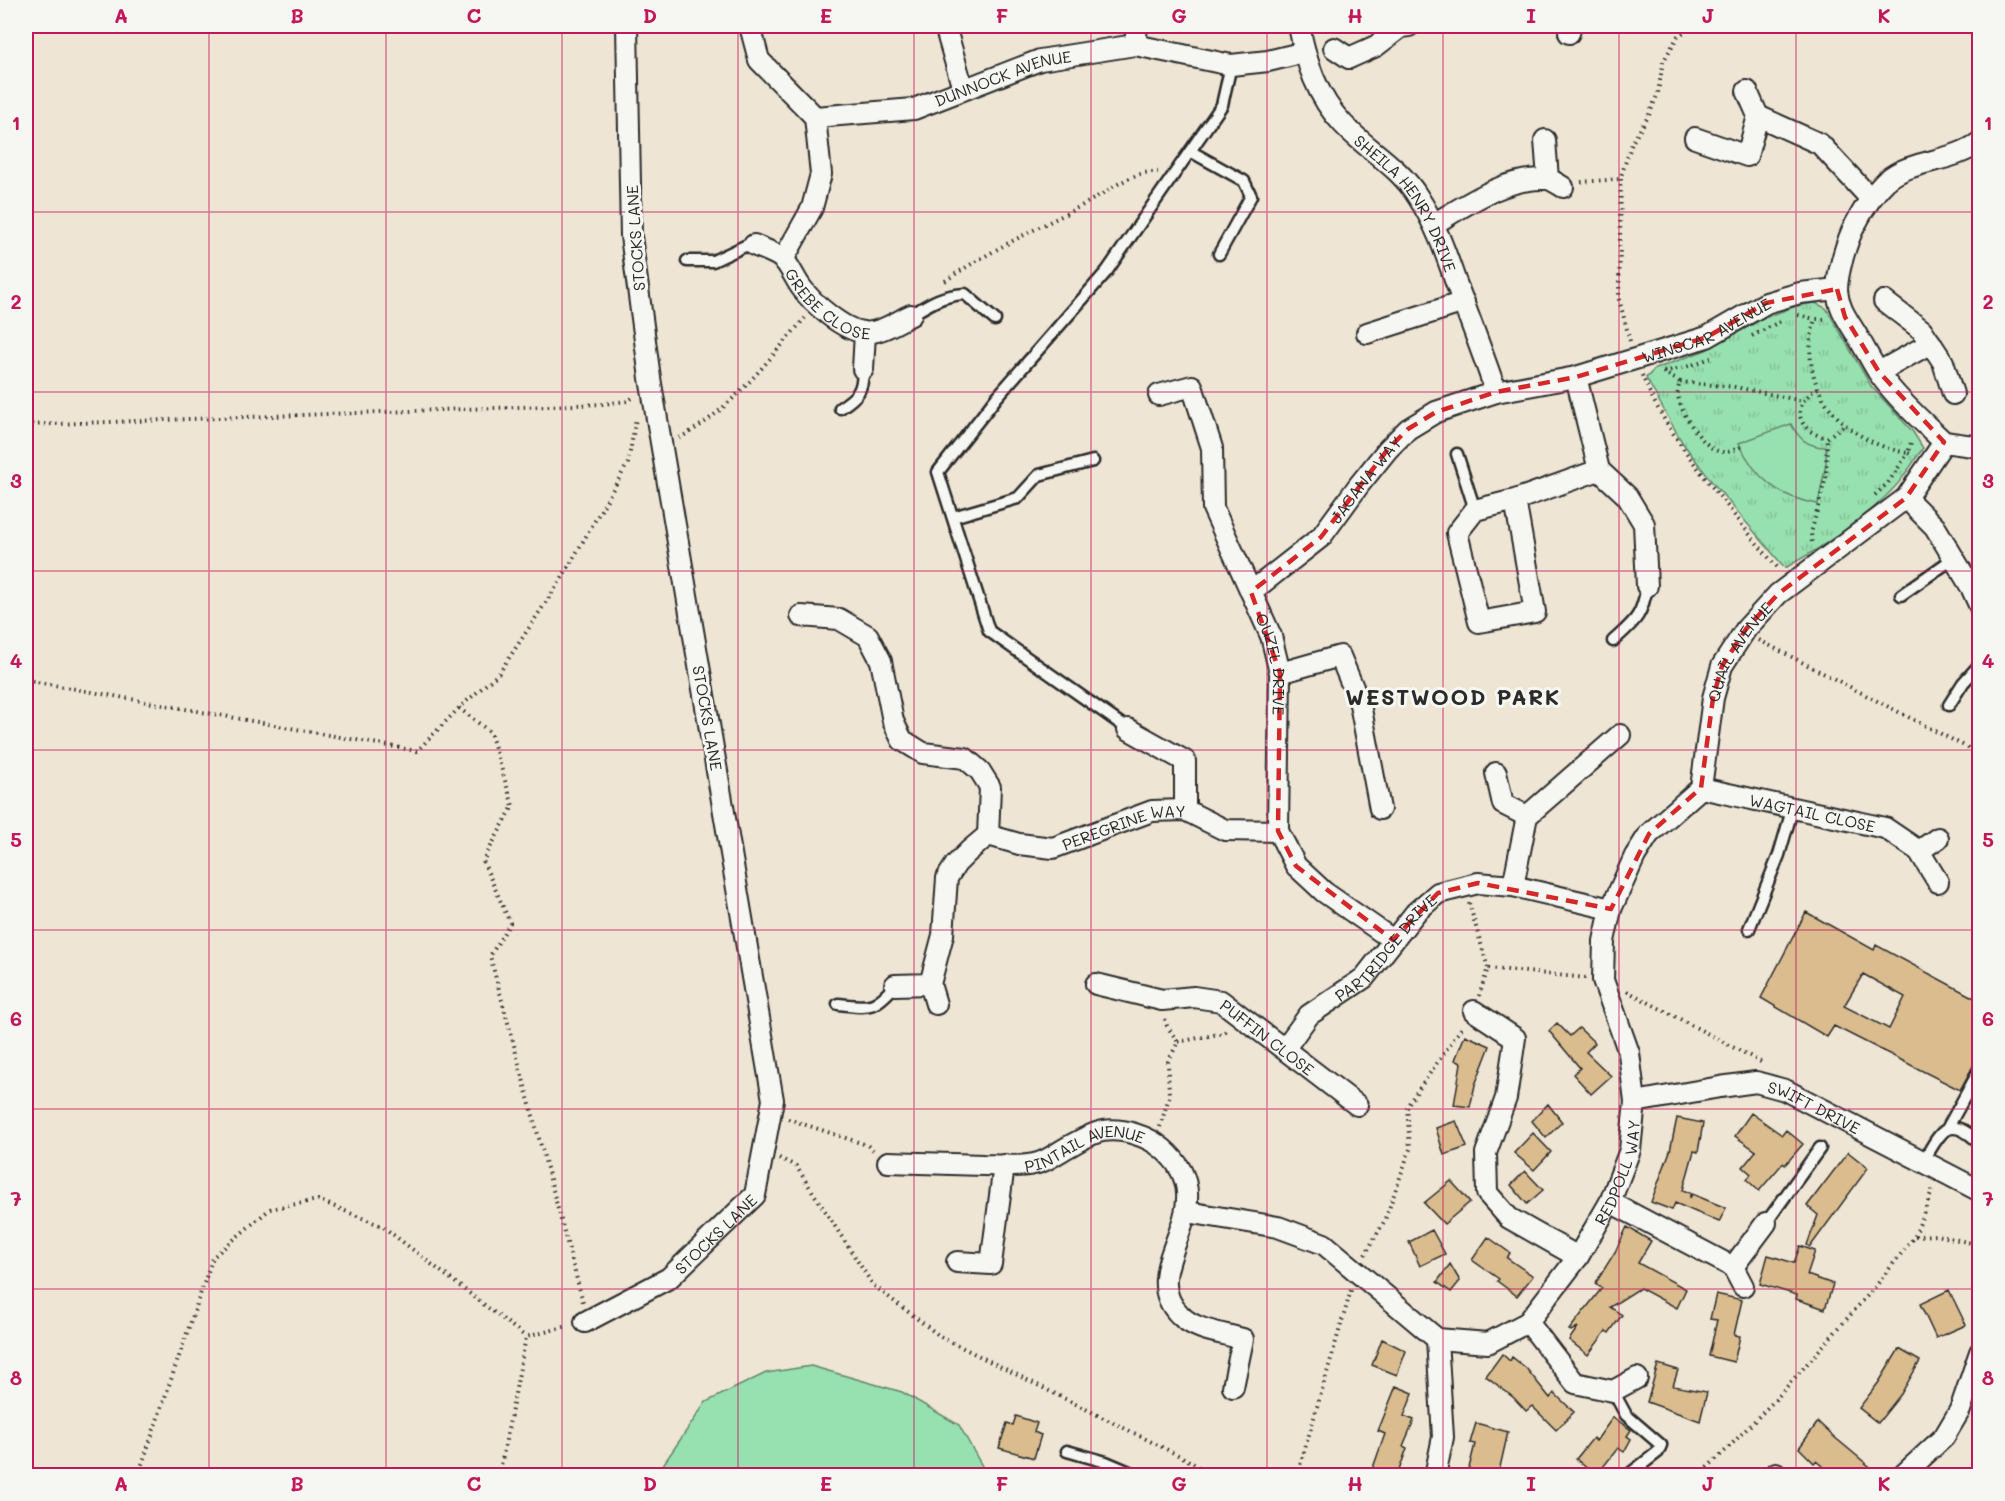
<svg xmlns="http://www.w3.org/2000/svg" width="2005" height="1501" font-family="Mali,sans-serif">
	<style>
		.grass { fill: url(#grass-tufts); stroke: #61866d; stroke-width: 1.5 }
		.green { fill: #97e0af; stroke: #61866d; stroke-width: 1.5 }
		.building { fill: #dabc8e; stroke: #2b2b2b; stroke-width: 1.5; fill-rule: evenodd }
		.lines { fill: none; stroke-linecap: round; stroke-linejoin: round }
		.service-casing { stroke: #2b2b2b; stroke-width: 15 }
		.minor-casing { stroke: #2b2b2b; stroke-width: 24 }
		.path { stroke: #2b2b2b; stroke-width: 4; stroke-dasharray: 1.5 4.5; stroke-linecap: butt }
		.service { stroke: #f6f6f2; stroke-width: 10 }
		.minor { stroke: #f6f6f2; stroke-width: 20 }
		.marked { fill: none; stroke: #d62828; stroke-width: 4.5; stroke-dasharray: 12 8; stroke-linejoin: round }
		.grid { fill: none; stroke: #c2185b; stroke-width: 1.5; stroke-opacity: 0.55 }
		.labels { text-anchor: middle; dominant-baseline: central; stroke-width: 6; stroke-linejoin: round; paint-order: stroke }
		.street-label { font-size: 16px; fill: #2b2b2b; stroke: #f6f6f2 }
		.district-label { font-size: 22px; font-weight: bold; letter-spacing: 1.5px; fill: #2b2b2b; stroke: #f6f6f2 }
		.neatline { fill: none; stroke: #c2185b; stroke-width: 2 }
		.grid-label { font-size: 20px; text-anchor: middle; font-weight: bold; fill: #c2185b }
	</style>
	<defs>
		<pattern id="grass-tufts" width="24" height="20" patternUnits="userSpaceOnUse" patternTransform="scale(1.5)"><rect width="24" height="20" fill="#97e0af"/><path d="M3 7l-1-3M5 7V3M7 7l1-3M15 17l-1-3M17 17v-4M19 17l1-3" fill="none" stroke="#82c097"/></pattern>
	</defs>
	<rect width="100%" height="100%" fill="#eee5d4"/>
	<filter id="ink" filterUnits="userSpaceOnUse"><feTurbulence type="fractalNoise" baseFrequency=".0167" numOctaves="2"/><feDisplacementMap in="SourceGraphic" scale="12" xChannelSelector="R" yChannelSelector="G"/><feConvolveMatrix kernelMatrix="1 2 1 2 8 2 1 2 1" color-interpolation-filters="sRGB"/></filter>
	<g filter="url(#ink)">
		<!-- grass -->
		<path class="grass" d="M 1815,303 L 1826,308 L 1871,386 L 1913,432 L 1923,448 C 1913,462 1904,478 1893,489 C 1862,522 1824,546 1785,568 L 1712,482 L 1682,442 L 1646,378 L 1655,369 L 1706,350 L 1762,319 L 1796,306 Z"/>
		<!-- green -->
		<path class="green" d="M 1791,424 C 1799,439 1808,447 1826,447 L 1826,464 L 1818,504 C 1779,498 1755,478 1739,443 Z
			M 811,1366 L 902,1392 L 959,1425 L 987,1475 L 656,1475 L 706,1402 L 766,1373 Z"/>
		<!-- building -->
		<path class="building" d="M 1806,912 L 1874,950 L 1876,945 L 1980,1001 L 1980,1053 L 1960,1090 L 1834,1026 L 1827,1037 L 1761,998 ZM 1863,974 L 1905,997 L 1889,1029 L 1844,1006 Z
			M 1557,1023 L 1570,1036 L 1579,1028 L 1595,1043 L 1586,1052 L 1611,1076 L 1591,1094 L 1573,1074 L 1580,1068 L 1549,1031 Z
			M 1465,1035 L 1490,1046 L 1475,1085 L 1470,1107 L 1454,1105 L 1461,1063 L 1455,1060 Z
			M 1548,1104 L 1562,1122 L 1546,1138 L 1532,1121 Z
			M 1751,1113 L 1782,1135 L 1786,1130 L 1803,1144 L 1785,1165 L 1783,1163 L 1759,1191 L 1747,1180 L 1751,1174 L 1743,1167 L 1756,1151 L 1735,1136 Z
			M 1677,1118 L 1703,1123 L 1698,1152 L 1694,1151 L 1683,1190 L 1690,1193 L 1690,1198 L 1692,1194 L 1726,1208 L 1719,1222 L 1675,1203 L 1672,1210 L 1651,1202 L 1670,1151 Z
			M 1456,1121 L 1467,1147 L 1444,1155 L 1436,1128 Z
			M 1533,1133 L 1551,1152 L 1534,1170 L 1514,1153 Z
			M 1848,1152 L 1868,1168 L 1810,1247 L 1807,1245 L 1818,1215 L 1807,1206 Z
			M 1525,1171 L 1543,1190 L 1527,1204 L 1511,1185 Z
			M 1451,1181 L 1470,1202 L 1444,1224 L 1424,1203 Z
			M 1627,1227 L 1651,1241 L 1638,1263 L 1686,1289 L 1677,1308 L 1640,1288 L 1610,1307 L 1622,1315 L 1609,1333 L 1606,1331 L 1588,1355 L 1569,1340 L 1578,1327 L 1571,1331 L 1569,1330 L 1602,1288 L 1595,1284 L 1615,1252 Z
			M 1432,1230 L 1445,1254 L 1420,1266 L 1409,1242 Z
			M 1488,1237 L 1510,1253 L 1507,1258 L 1533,1276 L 1517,1296 L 1497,1281 L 1499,1279 L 1472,1260 Z
			M 1800,1246 L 1815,1251 L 1807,1275 L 1833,1284 L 1825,1309 L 1796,1299 L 1797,1295 L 1760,1284 L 1768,1255 L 1794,1263 Z
			M 1450,1264 L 1460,1281 L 1451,1292 L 1437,1282 Z
			M 1949,1290 L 1966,1325 L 1936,1338 L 1920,1304 Z
			M 1716,1294 L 1742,1300 L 1734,1335 L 1740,1336 L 1734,1362 L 1709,1356 L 1717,1320 L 1710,1319 Z
			M 1382,1339 L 1406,1351 L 1397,1375 L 1372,1365 Z
			M 1899,1349 L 1920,1361 L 1901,1394 L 1878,1423 L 1859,1408 L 1879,1382 Z
			M 1502,1354 L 1510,1361 L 1512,1357 L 1526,1368 L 1550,1398 L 1554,1393 L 1574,1412 L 1556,1430 L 1532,1406 L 1526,1411 L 1514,1398 L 1486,1376 Z
			M 1658,1364 L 1678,1370 L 1673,1386 L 1707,1392 L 1700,1421 L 1647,1402 Z
			M 1396,1386 L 1413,1393 L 1404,1416 L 1414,1420 L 1403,1446 L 1407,1448 L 1397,1476 L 1370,1476 L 1385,1434 L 1378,1431 Z
			M 1016,1416 L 1037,1423 L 1034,1432 L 1041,1435 L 1034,1458 L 999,1448 L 1007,1423 L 1013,1425 Z
			M 1613,1417 L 1631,1430 L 1627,1436 L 1631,1439 L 1624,1452 L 1618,1448 L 1596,1476 L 1576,1459 L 1593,1438 L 1596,1441 Z
			M 1818,1422 L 1833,1436 L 1881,1476 L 1834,1476 L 1816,1461 L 1814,1463 L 1799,1448 Z
			M 1476,1423 L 1508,1432 L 1498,1476 L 1467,1476 L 1475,1444 L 1470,1443 Z"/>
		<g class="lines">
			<!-- service casing -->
			<g class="service-casing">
				<path id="service" d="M 1190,151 L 1244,181 L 1251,196 L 1219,254
					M 687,261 L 713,261 L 747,245 L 754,245
					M 911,315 C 929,304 942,295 965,294 L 995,320
					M 840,408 C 858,396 863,391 863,369
					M 1457,454 L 1475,510
					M 953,517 L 1018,498 L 1039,475 L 1093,461
					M 1901,595 L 1954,558
					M 1613,641 C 1635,621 1642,617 1647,586
					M 1949,705 L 1963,683 L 1980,664
					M 1128,729 L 989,631 L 938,472 L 997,397 L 1107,271 L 1222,105 L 1231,65
					M 1749,929 L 1779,855 L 1793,807
					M 838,1004 C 869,1007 874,1010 895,985
					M 1947,1129 L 1980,1069
					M 1923,1162 C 1938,1137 1946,1113 1975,1139
					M 1766,1223 L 1820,1148
					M 1613,1391 L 1626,1415 L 1661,1445 L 1658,1452 L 1627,1476
					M 1067,1451 L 1106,1462 L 1139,1476"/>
			</g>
			<!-- minor casing -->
			<g class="minor-casing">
				<g id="minor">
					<path id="s1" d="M 750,26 L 759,60 L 815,117 L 914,109 L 1040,60 L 1135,45 L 1231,65 L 1268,61 L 1305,52"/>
					<path d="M 945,26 L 963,89"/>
					<path id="s2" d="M 1299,26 C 1306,62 1317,97 1343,124 C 1367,150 1399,166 1418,197 C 1435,223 1445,251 1455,280 C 1469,317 1483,354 1496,392"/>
					<path d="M 1569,33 L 1571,26"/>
					<path d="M 1135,45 L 1137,26"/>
					<path d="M 1334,48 L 1349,58"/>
					<path d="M 1349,58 L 1376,46 L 1401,27 L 1409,26"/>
					<path d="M 1747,91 L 1758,116"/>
					<path d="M 1695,138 L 1747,156 L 1758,116 L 1820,144 L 1870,198"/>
					<path d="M 1545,140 L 1548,179"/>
					<path d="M 1434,224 C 1467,204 1506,177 1546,179 C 1551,179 1558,184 1563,187"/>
					<path id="s3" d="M 754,245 C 763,249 776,253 783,259 C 790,266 795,279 801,287 C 812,303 843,330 863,332 C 878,335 898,321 911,315"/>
					<path d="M 783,260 L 812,208 L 821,174 L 815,117"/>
					<path d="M 1884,301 L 1922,330 L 1943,362 L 1953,394"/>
					<path d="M 1367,333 L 1464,302"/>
					<path d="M 863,369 L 865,333"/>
					<path d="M 1879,372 L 1931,343"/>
					<path d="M 1576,377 L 1599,470 L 1627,496 L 1644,524 L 1647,586"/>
					<path id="s4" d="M 1159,395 L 1192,386 L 1212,448 L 1213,508 L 1271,636 L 1280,673 L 1278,831 L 1296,866 L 1324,892 L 1393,940"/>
					<path d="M 1944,442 C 1921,420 1896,398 1878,372 C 1870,359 1863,345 1855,332 C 1847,319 1838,307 1837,290 C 1837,273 1847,240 1855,225 C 1864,208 1873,193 1887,180 C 1912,159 1952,163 1980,142"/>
					<path d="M 1944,442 L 1980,447"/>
					<path d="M 1906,498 L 1935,527 L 1971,587 L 1980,607"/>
					<path d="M 1515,500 L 1535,612 L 1479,622 L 1457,533 L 1475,510 L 1515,500 L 1599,470"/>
					<path id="s5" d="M 1251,592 L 1321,537 L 1359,485 L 1388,449 L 1408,429 L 1436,412 L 1496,392 L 1576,377 L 1707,337 L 1766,303 L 1800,293 L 1837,289"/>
					<path d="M 801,616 L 839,619 L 868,636 L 881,661 L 893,721 L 902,740 L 923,753 L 965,758 L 980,771 L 990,787 L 988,835"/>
					<path d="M 1280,673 L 1340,656 L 1360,704 L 1380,809"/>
					<path d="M 1128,729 L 1185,761 L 1185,810"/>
					<path d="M 1496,773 L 1503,804 L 1527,816"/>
					<path id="s6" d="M 1701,788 L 1885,828 L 1919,851 L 1938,882"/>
					<path d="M 1919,851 L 1938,838"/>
					<path d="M 1513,886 L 1527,816 L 1620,735"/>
					<path d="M 930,984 L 936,1004"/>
					<path id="s7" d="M 1096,984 L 1162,1000 L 1194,997 L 1221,1001 L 1357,1105"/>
					<path id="s8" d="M 895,985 L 930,984 L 943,935 L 947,878 L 956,864 L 969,851 L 988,835 L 1019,844 L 1053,848 L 1152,811 L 1185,810 L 1225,830 L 1278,831"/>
					<path d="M 1474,1011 L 1515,1038 L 1506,1098 L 1486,1153 L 1487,1193 L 1509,1218 L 1578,1257"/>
					<path id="s9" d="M 1285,1048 L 1309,1015 L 1364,978 L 1416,912 L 1438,893 L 1478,883 L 1513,886 L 1611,909"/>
					<path id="s10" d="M 1635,1102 L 1720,1087 L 1756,1082 L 1785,1090 L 1980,1191"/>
					<path id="s11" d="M 888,1162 C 920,1163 951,1164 983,1165 C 1000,1165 1021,1168 1038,1163 C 1047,1161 1057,1153 1066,1148 C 1077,1142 1091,1133 1103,1131 C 1123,1128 1148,1136 1163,1149 C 1230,1206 1131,1267 1180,1315 C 1195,1331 1223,1333 1243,1339 L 1233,1387"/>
					<path d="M 1610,1202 L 1733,1267 L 1766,1223"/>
					<path d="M 1187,1212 L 1278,1227 L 1324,1244 L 1437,1339"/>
					<path d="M 957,1262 L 991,1264 L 1004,1165"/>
					<path d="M 1733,1267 L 1743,1286"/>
					<path id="s12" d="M 585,1322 L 669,1278 L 755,1195 L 773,1100 L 650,378 L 631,236 L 627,26"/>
					<path d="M 1528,1322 L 1575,1383 L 1613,1391 L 1637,1378"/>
					<path id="s13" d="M 1437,1339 L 1488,1343 L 1528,1322 L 1578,1257 L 1610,1202 L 1630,1150 L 1635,1102 L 1629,1053 L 1603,980 L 1604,941 L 1611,909 L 1635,856 L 1649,834 L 1701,788 L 1713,698 L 1722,666 L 1746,629 L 1778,594 L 1906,498 L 1944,442"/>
					<path d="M 1776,1473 L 1779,1476"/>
					<path d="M 1435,1476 L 1443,1437 L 1437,1339"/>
					<path d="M 1902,1476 L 1944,1437 L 1960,1410 L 1980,1352"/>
				</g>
			</g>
			<!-- path -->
			<path class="path" d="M 1581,182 L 1620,179
				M 945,281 C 989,251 1036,229 1083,205 C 1106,193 1132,170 1158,172
				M 1798,315 L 1815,319
				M 1824,319 L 1815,319 C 1795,387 1842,442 1908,453 L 1912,439
				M 1752,336 L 1783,320
				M 1630,341 L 1619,299 L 1621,176 L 1632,143 L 1649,115 L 1658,93 L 1663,62 L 1678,36 L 1693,26
				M 1663,372 L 1680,382 C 1679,386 1677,391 1678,395 C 1680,412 1702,446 1718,451 C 1726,454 1734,450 1741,447
				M 1664,372 L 1689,366 L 1711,358
				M 1642,375 C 1660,420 1691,460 1721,498 C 1740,522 1758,546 1779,569
				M 1680,382 L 1735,387 L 1803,401
				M 1818,388 C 1790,405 1796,431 1827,438 L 1844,425
				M 26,425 L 603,404 L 628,401 L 635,396
				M 679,438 C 728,414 769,359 805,318
				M 1875,495 L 1888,483 L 1908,453 L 1912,455
				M 1812,542 L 1811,533 L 1826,477 L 1827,438
				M 1759,640 L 1980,754
				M 26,680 L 417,751 L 459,708 L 499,673 L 562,578 L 628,463 L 636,418
				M 459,708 L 490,732 L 513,806 L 483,861 L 510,923 L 490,956 L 583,1302
				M 1469,903 L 1488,968
				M 1627,991 L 1761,1062
				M 1479,996 L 1488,968 L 1586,978
				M 1178,1042 L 1224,1033 L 1228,1028
				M 788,1119 L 867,1145 L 873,1150
				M 1160,1127 L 1169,1097 L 1168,1062 L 1178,1042 L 1167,1026 L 1165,1019
				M 779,1158 L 796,1166 L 873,1285 L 941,1337 L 1186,1459 L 1213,1476
				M 1915,1236 L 1936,1235 L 1980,1245
				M 1365,1255 L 1385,1220 L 1410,1149 L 1407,1106 L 1463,1026
				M 138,1476 L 213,1257 L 270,1209 L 318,1200 L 382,1226 L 526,1337
				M 499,1476 L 526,1337 L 568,1326
				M 1297,1476 L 1351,1290
				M 1698,1476 L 1725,1451 L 1776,1399 L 1875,1287 L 1915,1236 L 1934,1186"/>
			<!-- service -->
			<use href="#service" class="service"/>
			<!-- minor -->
			<use href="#minor" class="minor"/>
		</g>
	</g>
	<!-- marked area -->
	<path class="marked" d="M 1837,289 L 1845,317 L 1879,372 L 1944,442 L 1906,498 L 1778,594 L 1746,629 L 1722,666 L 1713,698 L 1701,788 L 1649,834 L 1611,909 L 1478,883 L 1438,893 L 1393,940 L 1296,866 L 1278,831 L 1280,673 L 1251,592 L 1321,537 L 1388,449 L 1408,429 L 1436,412 L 1496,392 L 1576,377 L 1707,337 L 1766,303 Z"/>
	<!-- grid -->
	<path class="grid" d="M 209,26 L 209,1476M 386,26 L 386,1476M 562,26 L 562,1476M 738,26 L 738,1476M 914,26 L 914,1476M 1091,26 L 1091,1476M 1267,26 L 1267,1476M 1443,26 L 1443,1476M 1619,26 L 1619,1476M 1796,26 L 1796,1476M 26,212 L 1980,212M 26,392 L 1980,392M 26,571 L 1980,571M 26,750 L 1980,750M 26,930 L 1980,930M 26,1109 L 1980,1109M 26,1289 L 1980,1289"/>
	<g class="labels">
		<!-- street labels -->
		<g class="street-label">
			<text stroke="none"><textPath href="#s1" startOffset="309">DUNNOCK AVENUE</textPath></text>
			<text stroke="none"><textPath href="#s2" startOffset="212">SHEILA HENRY DRIVE</textPath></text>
			<text transform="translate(635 238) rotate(-94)">STOCKS LANE</text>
			<text stroke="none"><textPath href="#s3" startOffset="98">GREBE CLOSE</textPath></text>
			<text stroke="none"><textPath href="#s5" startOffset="544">WINSCAR AVENUE</textPath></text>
			<text stroke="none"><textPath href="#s5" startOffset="162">JACANA WAY</textPath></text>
			<text stroke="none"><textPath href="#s13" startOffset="843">QUAIL AVENUE</textPath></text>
			<text stroke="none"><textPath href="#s4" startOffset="328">OUZEL DRIVE</textPath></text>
			<text transform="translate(708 718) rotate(80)">STOCKS LANE</text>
			<text stroke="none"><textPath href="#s6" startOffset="114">WAGTAIL CLOSE</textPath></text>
			<text stroke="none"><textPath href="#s8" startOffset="344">PEREGRINE WAY</textPath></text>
			<text stroke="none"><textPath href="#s9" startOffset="144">PARTRIDGE DRIVE</textPath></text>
			<text stroke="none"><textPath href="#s7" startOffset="186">PUFFIN CLOSE</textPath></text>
			<text stroke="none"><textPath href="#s10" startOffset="186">SWIFT DRIVE</textPath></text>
			<text stroke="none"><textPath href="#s11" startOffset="201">PINTAIL AVENUE</textPath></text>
			<text stroke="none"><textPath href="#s13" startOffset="273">REDPOLL WAY</textPath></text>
			<text stroke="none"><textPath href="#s12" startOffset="159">STOCKS LANE</textPath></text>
		</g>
		<!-- district labels -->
		<g class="district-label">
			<text x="1453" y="696">WESTWOOD PARK</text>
		</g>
	</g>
	<!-- margin -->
	<rect width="2005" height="1501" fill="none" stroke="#f6f6f2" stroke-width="66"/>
	<rect x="33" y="33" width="1939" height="1435" class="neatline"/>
	<g class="grid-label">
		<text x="121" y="23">A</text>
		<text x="297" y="23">B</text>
		<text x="474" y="23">C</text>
		<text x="650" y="23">D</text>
		<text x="826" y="23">E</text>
		<text x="1002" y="23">F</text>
		<text x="1179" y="23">G</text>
		<text x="1355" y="23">H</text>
		<text x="1531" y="23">I</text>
		<text x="1708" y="23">J</text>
		<text x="1884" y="23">K</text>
		<text x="16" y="130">1</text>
		<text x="1988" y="130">1</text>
		<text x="16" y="309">2</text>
		<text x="1988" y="309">2</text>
		<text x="16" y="488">3</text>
		<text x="1988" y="488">3</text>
		<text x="16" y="668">4</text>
		<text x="1988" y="668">4</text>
		<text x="16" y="847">5</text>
		<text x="1988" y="847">5</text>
		<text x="16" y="1026">6</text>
		<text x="1988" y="1026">6</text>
		<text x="16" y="1206">7</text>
		<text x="1988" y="1206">7</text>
		<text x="16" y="1385">8</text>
		<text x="1988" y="1385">8</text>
		<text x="121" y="1491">A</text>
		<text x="297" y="1491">B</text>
		<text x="474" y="1491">C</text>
		<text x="650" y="1491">D</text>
		<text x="826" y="1491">E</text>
		<text x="1002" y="1491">F</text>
		<text x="1179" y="1491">G</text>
		<text x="1355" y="1491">H</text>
		<text x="1531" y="1491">I</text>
		<text x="1708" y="1491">J</text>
		<text x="1884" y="1491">K</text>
	</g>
</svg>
